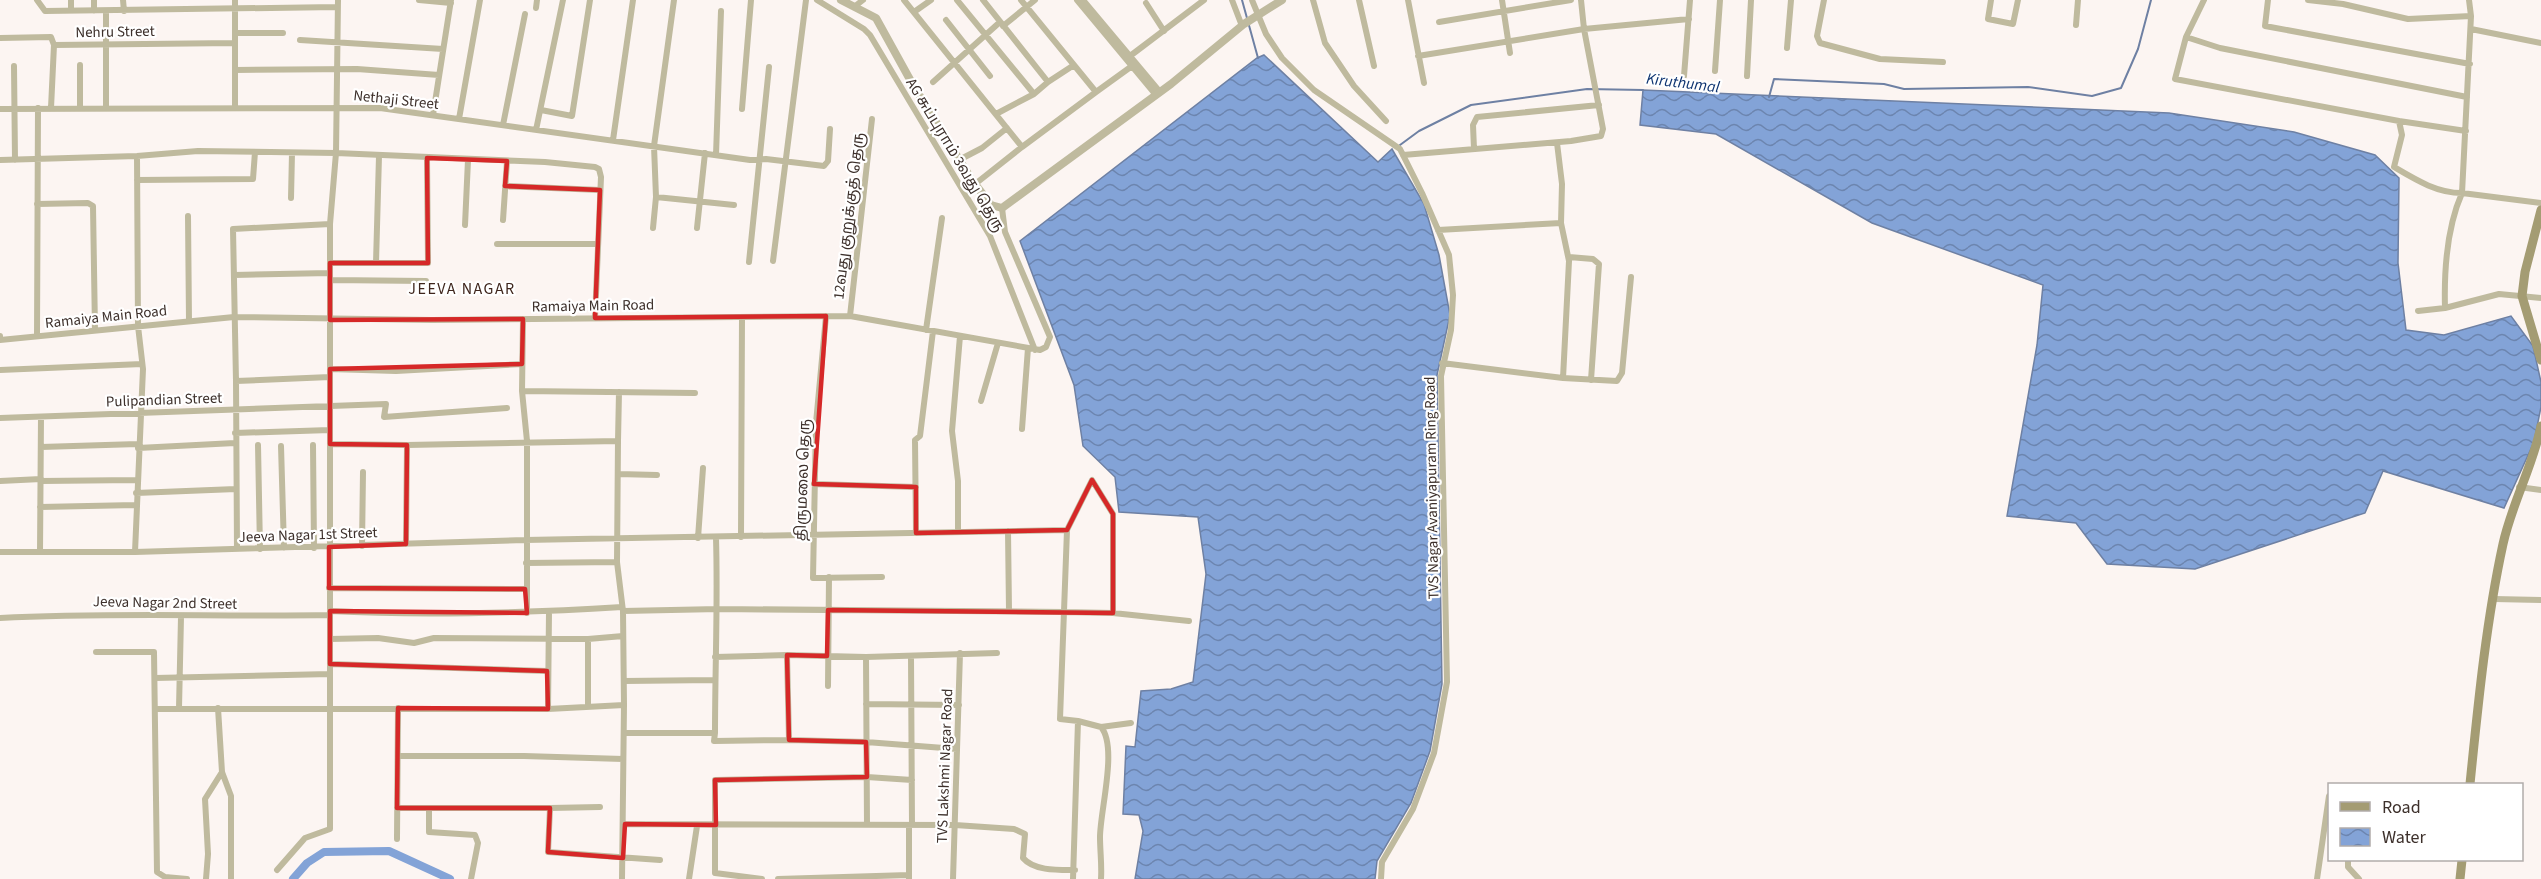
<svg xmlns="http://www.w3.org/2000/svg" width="2541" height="879" font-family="'Source Sans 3','Noto Sans Tamil',sans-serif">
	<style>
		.water { fill: url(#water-waves); stroke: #6e80a3; stroke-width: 1.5 }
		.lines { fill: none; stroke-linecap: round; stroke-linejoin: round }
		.stream { stroke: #6e80a3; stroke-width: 2 }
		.canal { stroke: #83a3d7; stroke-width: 8 }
		.minor { stroke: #bfba9e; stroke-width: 6 }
		.tertiary { stroke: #bfba9e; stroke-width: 8 }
		.secondary { stroke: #a49c73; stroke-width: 9 }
		.marked { fill: none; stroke: #d62828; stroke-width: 4.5; stroke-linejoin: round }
		.labels { text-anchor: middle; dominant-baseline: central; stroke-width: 4.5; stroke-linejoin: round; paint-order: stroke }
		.street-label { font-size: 15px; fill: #3d302b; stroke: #fff }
		.water-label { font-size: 16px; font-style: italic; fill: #0d3370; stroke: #fff }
		.neighbourhood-label { font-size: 16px; letter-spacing: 1.5px; fill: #3f261d; stroke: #fff }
	</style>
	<defs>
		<pattern id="water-waves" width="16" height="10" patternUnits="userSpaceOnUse" patternTransform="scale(1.5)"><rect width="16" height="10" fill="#83a3d7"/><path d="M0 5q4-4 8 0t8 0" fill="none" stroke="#6c85af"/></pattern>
	</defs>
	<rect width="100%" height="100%" fill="#fcf5f2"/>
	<!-- water -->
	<path class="water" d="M 1264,55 L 1378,162 L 1392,149 L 1424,204 L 1439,255 L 1450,315 L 1437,375 L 1442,684 L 1430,751 L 1411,803 L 1377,861 L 1375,879 L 1135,879 L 1143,831 L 1139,815 L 1123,814 L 1126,746 L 1135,747 L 1141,691 L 1171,689 L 1193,682 L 1206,574 L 1198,517 L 1119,512 L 1115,477 L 1083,446 L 1074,385 L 1020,241 L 1257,58 Z
		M 1643,90 L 2169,113 L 2294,132 L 2375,155 L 2399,178 L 2398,263 L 2406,330 L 2444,335 L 2511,316 L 2533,346 L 2541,382 L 2541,407 L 2534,442 L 2504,508 L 2383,471 L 2365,513 L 2195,569 L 2107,564 L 2076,523 L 2007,516 L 2037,345 L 2043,285 L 1872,223 L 1716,134 L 1640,125 Z"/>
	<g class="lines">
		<!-- stream -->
		<path class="stream" d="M 1242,0 L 1258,58
			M 1769,97 L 1774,79 L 1884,84 L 1904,89 L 2028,87 L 2092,96 L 2121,88 L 2138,49 L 2151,0
			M 1400,145 L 1419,131 L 1471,105 L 1587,89 L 1643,90"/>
		<!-- canal -->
		<path class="canal" d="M 293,879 L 307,863 L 324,852 L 389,851 L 450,879"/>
		<!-- minor -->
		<path class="minor" d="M 37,0 L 45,11 L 337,7
			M 123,0 L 124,11
			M 419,0 L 451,3
			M 817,0 L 864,29 L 870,35 L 990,236 L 1035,350
			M 904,0 L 1022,147 L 1096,92 L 1021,0
			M 957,0 L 1034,94 L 1048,82
			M 983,0 L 1048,82 L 1074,65
			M 1077,0 L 1156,95
			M 1083,0 L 1160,92
			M 1232,0 L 1242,26
			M 1252,0 L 1266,34 L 1282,58 L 1314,90 L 1400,149 L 1422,193 L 1449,255 L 1453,295 L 1451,330 L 1441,376 L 1447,682 L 1434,753 L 1413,809 L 1382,862 L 1381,879
			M 1313,0 L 1325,43 L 1354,86 L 1386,121
			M 1359,0 L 1374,66
			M 1408,0 L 1424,83
			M 1502,0 L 1510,53
			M 1824,0 L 1817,36 L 1820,43 L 1880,59 L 1943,62
			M 1991,0 L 1988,19 L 2013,24 L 2018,0
			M 2204,0 L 2186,37 L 2220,48 L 2467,97
			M 2268,0 L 2265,26 L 2470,64
			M 2308,0 L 2343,4 L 2408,19 L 2471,16 L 2462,193 L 2541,203
			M 2469,0 L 2471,16
			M 1146,3 L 1164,31
			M 854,7 L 863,0
			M 536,8 L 537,0
			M 71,10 L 71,0
			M 94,11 L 94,0
			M 106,11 L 106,108
			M 914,12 L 931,0
			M 946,20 L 990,76
			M 1439,22 L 1571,0
			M 2076,25 L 2078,0
			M 1003,26 L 1035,0
			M 2471,29 L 2541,43
			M 235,33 L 283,33
			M 2186,37 L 2175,79 L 2399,121 L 2402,135 L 2394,167 C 2416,180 2437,193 2462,193 C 2447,227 2444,271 2445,308
			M 0,38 L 51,37 L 54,45 L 235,43
			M 300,40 L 443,49
			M 1787,48 L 1791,0
			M 1418,56 L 1584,29 L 1689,19
			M 14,66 L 15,160
			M 235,70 L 357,69 L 439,75
			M 1715,71 L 1720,0
			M 1684,76 L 1690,0
			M 1747,76 L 1751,0
			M 933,82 L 1000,22
			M 1096,92 L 1132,66 L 1130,56 L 1204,0
			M 51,108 L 54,45
			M 80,108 L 80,65
			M 235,108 L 235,0
			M 0,109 L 380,108 L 750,160 L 766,159 L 824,166 L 828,161 L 830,129
			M 742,109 L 751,0
			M 541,110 L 572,116 L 590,0
			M 996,114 L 1034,94
			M 433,115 L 451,0
			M 459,119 L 480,0
			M 2399,121 L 2466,131
			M 503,125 L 525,14
			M 536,130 L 563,0
			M 613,140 L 633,0
			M 1557,143 L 1562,184 L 1561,223 L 1569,261 L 1563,378
			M 1474,149 L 1473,125 L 1477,117 L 1599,105
			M 716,155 L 721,11
			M 1403,155 L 1571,141 L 1601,136 L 1603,129 L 1584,29 L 1581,0
			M 0,160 L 137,156 L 198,151 L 336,153 L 545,162 L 595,167 L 599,169 L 601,177 L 595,318
			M 959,160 L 982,148 L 1007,128
			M 137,180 L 253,179 L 255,152
			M 505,186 L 600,190
			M 965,192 L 1022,147
			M 656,197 L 734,205
			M 291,198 L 292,153
			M 37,204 L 88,203 L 93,206 L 95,330
			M 188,216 L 189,321
			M 503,220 L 507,161
			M 465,225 L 468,160
			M 653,228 L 656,197 L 654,146 L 674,0
			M 697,228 L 705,153
			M 1438,230 L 1561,223
			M 497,244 L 597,244
			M 1569,257 L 1593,259 L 1599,264 L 1591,380
			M 773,261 L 806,0
			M 749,262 L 769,67
			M 330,263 L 428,263 L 427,158
			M 376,263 L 379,156
			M 234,275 L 330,273
			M 330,280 L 426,281
			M 2418,311 L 2445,308 L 2499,294 L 2541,298
			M 826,316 L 816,423 L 813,578 L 882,577
			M 850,316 L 872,119
			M 523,319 L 522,391 L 527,441 L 527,613
			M 926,330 L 942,218
			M 0,336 L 0,340 L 234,317 L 432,320 L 850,316 L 1040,350 L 1046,347 L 1050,337 L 1005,232 L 1002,208
			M 37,336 L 38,108
			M 1442,363 L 1563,378 L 1617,381 L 1622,373 L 1631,277
			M 330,369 L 396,371 L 522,364
			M 0,370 L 142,364
			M 236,381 L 233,229 L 330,224
			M 522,391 L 695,393
			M 981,401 L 998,343
			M 0,418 L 386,404 L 384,417 L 507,408
			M 1022,429 L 1028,348
			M 235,433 L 330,430
			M 618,441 L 619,392
			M 330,444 L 407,445 L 618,441 L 617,562 L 623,611 L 624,705 L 622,879
			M 258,445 L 260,549
			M 313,445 L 314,548
			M 281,446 L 284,548
			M 41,447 L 138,444
			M 138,448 L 235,443
			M 618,474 L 657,475
			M 0,481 L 41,479
			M 41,481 L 136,480
			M 814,484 L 916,487
			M 2519,487 L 2541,490
			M 136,493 L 236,489
			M 40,507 L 136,505
			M 1008,531 L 1009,611
			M 958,532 L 958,481 L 952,431 L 960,336
			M 916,533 L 915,440 L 920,436 L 933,331
			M 741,537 L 742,317
			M 698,538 L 703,468
			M 406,544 L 407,445
			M 362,546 L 363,472
			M 237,549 L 236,381 L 330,377
			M 0,552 L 135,552 L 525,540 L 1067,530
			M 40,552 L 41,417
			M 135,552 L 143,369 L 138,326 L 137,156
			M 526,563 L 617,562
			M 329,588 L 525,589
			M 2494,599 L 2541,600
			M 330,611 C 428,616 524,613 622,607
			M 623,611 L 719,609 L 1063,612 L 1113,613 L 1113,514 L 1092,480 L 1067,530 L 1060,719 L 1078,721 L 1073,879
			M 1113,613 L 1189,621
			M 0,618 C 110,612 220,617 330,615
			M 330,639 L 378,638 L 414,643 L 434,638 L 588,639 L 623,636
			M 588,639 L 588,706
			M 96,652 L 154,652 L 157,872 L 165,877 L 187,879
			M 715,657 L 787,655
			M 866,657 L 867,825
			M 911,657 L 912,825
			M 330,664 L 547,671
			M 155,678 L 330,674
			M 624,681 L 715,680
			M 828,686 L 829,577
			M 866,704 L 959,705
			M 179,708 L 181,617
			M 218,708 L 222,772 L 231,796 L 231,879
			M 155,709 L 548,709 L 624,705
			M 548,709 L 549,612
			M 1078,721 L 1101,727 C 1118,747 1100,811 1100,837 C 1100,851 1102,865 1101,879
			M 1101,727 L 1131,723
			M 624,733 L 715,733 C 715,667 718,603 716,538
			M 715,733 L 714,741 L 789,740 L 787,655 L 866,657 L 997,653
			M 789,740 L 866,742 L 957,749
			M 398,756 L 524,756 L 623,759
			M 600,807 L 550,808 L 548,852 L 660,860
			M 397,808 L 550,808
			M 429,808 L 429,832 L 475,835 L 478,843 L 471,879
			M 625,824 L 955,825 L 1014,829 L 1025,834 L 1023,858 C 1034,871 1058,870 1075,870
			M 909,825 L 909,879
			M 397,839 L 398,708
			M 2348,860 L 2348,867 L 2359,879
			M 277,870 L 305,838 L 330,829 L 330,224 L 336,153 L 338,0
			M 206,879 L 208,854 L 205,799 L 222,772
			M 689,879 L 697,826
			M 762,879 L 715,873 L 715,780 L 867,777 L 912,780
			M 778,879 L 909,875
			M 953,879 L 960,653
			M 2317,879 L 2329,796"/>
		<!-- tertiary -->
		<path class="tertiary" d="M 841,0 L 876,18 L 913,85 L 972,180 L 991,205 L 1002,208 L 1171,84 L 1244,24 L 1282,0"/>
		<!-- secondary -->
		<path class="secondary" d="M 2541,210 L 2525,272 L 2522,296 L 2541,360
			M 2470,784 C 2478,705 2486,622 2503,544 C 2512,503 2533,466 2541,426
			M 2460,879 L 2462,860"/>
	</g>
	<!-- marked area -->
	<path class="marked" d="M 427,158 L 507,161 L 505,186 L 600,190 L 595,318 L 826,316 L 814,484 L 916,487 L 916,533 L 1067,530 L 1092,480 L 1113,514 L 1113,613 L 828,610 L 827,656 L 787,655 L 789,740 L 866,742 L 867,777 L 715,780 L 716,825 L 625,824 L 623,858 L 548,852 L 550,808 L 397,808 L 398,708 L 548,709 L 547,671 L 330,664 L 330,611 L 527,613 L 525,589 L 329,588 L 329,547 L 406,544 L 407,445 L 330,444 L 330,369 L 522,364 L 523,319 L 330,320 L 330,263 L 428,263 Z"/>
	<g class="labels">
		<!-- street labels -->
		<g class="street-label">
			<text transform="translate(115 32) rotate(-1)">Nehru Street</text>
			<text transform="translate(396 100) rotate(6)">Nethaji Street</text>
			<text transform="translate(955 155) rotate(59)">AG சுப்புராம் 3வது தெரு</text>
			<text transform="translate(849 216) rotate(-83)">12வது குறுக்குத் தெரு</text>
			<text transform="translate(593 306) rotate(-1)">Ramaiya Main Road</text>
			<text transform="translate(106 317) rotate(-6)">Ramaiya Main Road</text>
			<text transform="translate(164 400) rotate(-2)">Pulipandian Street</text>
			<text transform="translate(803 480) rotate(-88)">திருமலை தெரு</text>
			<text transform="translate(1432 488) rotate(-91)">TVS Nagar Avaniyapuram Ring Road</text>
			<text transform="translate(308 535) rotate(-2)">Jeeva Nagar 1st Street</text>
			<text transform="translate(165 603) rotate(1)">Jeeva Nagar 2nd Street</text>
			<text transform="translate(945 766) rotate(-88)">TVS Lakshmi Nagar Road</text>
		</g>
		<!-- water labels -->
		<g class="water-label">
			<text transform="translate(1683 83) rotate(7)">Kiruthumal</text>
		</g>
		<!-- neighbourhood labels -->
		<g class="neighbourhood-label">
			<text x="462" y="289">JEEVA NAGAR</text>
		</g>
	</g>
	<!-- legend -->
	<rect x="2328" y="783" width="195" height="78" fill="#ffffff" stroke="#b1acaa" stroke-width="1.5"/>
	<rect x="2340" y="802" width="30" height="9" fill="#a49c73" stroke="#b1acaa" stroke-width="1.5"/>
	<text x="2382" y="813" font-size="18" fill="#3d302b">Road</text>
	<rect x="2340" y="828" width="30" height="18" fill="url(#water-waves)" stroke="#b1acaa" stroke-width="1.5"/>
	<text x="2382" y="843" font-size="18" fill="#3d302b">Water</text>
</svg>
